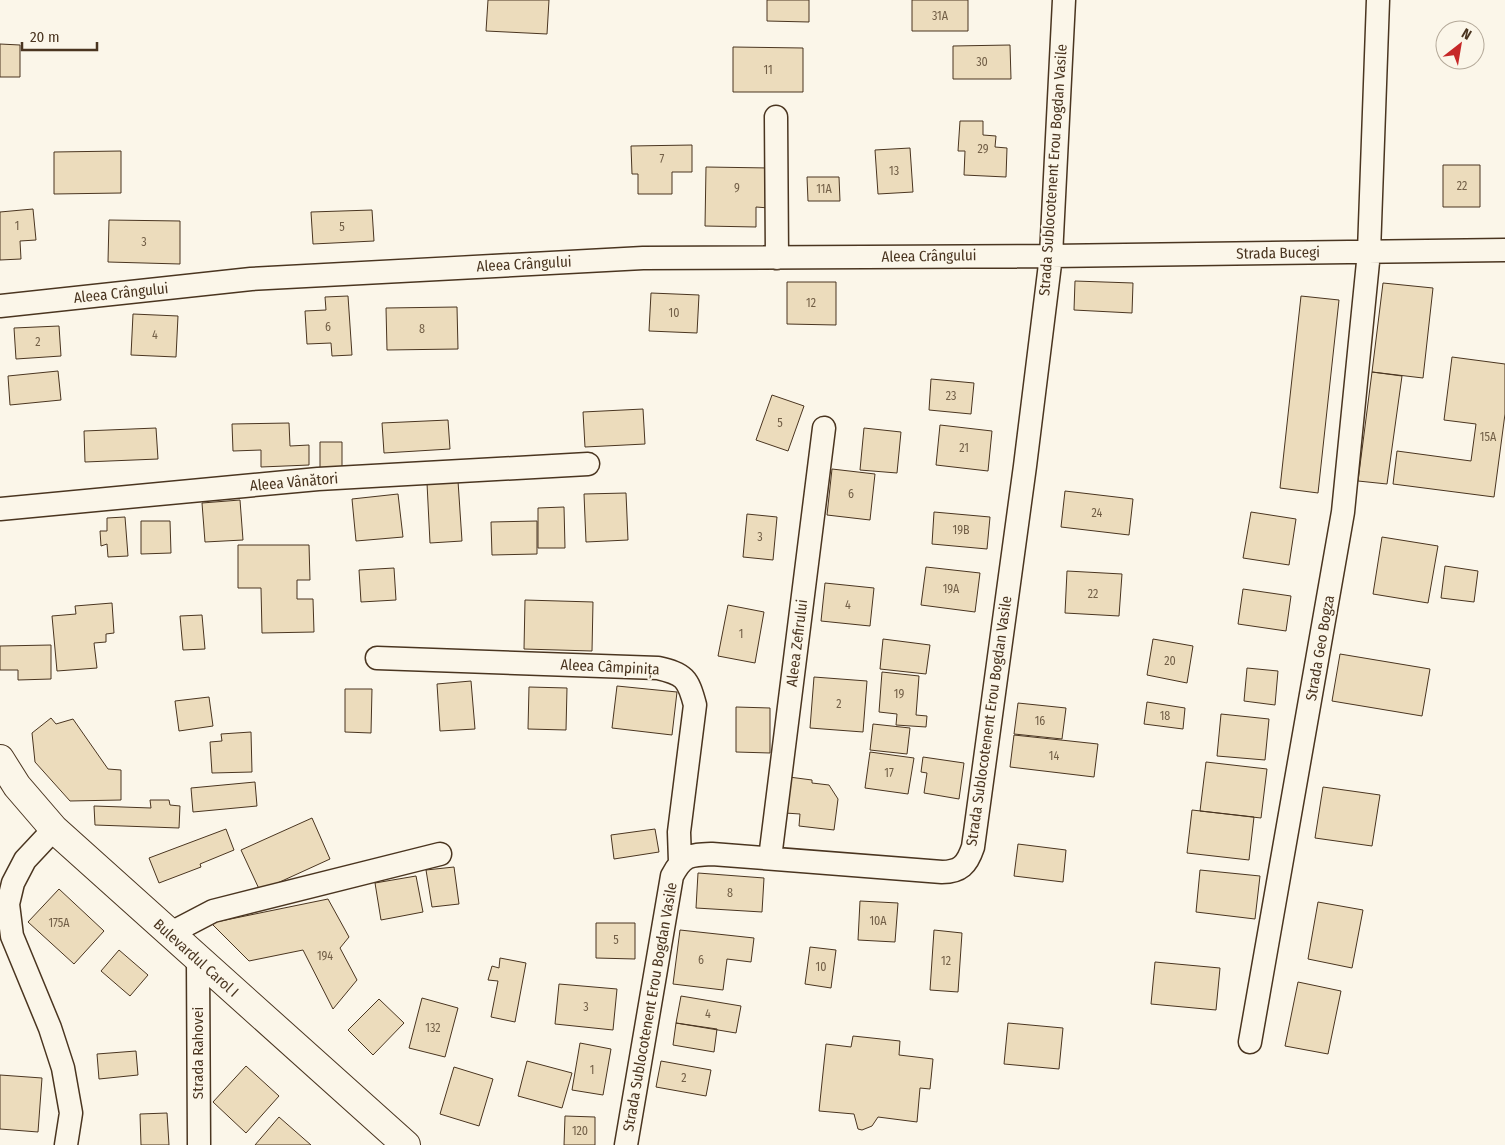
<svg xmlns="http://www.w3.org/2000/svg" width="1505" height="1145" font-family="'Fira Sans Condensed',sans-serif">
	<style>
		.building { fill: #ecdcbc; stroke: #4a3520 }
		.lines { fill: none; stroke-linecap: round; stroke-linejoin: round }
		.street-casing { stroke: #4a3520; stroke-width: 25 }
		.primary-casing { stroke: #4a3520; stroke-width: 30 }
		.street { stroke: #fbf6e9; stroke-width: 22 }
		.primary { stroke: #fbf6e9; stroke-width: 28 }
		.labels { text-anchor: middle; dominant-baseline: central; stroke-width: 4; stroke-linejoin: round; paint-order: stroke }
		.number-label { font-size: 12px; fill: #725f47 }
		.street-label { font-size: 15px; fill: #4a3520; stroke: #fbf6e9 }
	</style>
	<rect width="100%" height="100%" fill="#fbf6e9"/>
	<!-- building -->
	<path class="building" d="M 488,0 L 549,0 L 547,34 L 486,31 Z
		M 767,0 L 809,0 L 809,22 L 767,21 Z
		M 912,0 L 968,0 L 968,31 L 912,31 Z
		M 0,44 L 20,45 L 20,77 L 0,77 Z
		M 1010,45 L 1011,79 L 953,79 L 953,46 Z
		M 733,47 L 803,48 L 803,92 L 733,92 Z
		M 960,121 L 983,121 L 983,135 L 996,136 L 995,147 L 1007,148 L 1006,177 L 964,175 L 965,151 L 958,151 Z
		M 692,145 L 692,172 L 672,172 L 672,194 L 638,194 L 638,174 L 632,174 L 631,146 Z
		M 910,148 L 913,192 L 878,194 L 875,150 Z
		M 121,151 L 121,193 L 54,194 L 54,152 Z
		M 1443,165 L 1480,165 L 1480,207 L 1443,207 Z
		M 706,167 L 769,168 L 769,208 L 756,207 L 756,227 L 705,226 Z
		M 807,177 L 839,177 L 840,201 L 808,201 Z
		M 33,209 L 36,240 L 20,241 L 21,259 L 0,260 L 0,212 Z
		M 372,210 L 374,241 L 313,244 L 311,212 Z
		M 109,220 L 180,221 L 180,264 L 108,262 Z
		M 1075,281 L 1133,283 L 1132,313 L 1074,310 Z
		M 787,282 L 836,282 L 836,325 L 787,324 Z
		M 1383,283 L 1433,288 L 1423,378 L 1372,372 Z
		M 651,293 L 699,295 L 697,333 L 649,331 Z
		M 348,296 L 352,355 L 332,356 L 331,343 L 307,344 L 305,311 L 326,310 L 325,297 Z
		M 1301,296 L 1339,300 L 1318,493 L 1280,488 Z
		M 457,307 L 458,349 L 387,350 L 386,308 Z
		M 133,314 L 178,316 L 176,357 L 131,355 Z
		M 59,326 L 61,356 L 16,359 L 14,328 Z
		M 1452,357 L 1505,364 L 1505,414 L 1494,497 L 1393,484 L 1397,451 L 1471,461 L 1476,424 L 1444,420 Z
		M 58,371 L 61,400 L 10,405 L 8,376 Z
		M 1372,372 L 1402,376 L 1387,484 L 1358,481 Z
		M 931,379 L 974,383 L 971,414 L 929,410 Z
		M 772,395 L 804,406 L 788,451 L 756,440 Z
		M 643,409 L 645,444 L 585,447 L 583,412 Z
		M 448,420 L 450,449 L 384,453 L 382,423 Z
		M 289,423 L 290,446 L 309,445 L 309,465 L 261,467 L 261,450 L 233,451 L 232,424 Z
		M 940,425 L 992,431 L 988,471 L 936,465 Z
		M 156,428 L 158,459 L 85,462 L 84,431 Z
		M 864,428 L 901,432 L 897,473 L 860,470 Z
		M 320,442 L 342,442 L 342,475 L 320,475 Z
		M 832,469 L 875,474 L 870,520 L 827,515 Z
		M 458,481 L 462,541 L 430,543 L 427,483 Z
		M 1065,491 L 1133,499 L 1129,535 L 1061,527 Z
		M 626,493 L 628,540 L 586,542 L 584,494 Z
		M 398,494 L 403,537 L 356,541 L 352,499 Z
		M 240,500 L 243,540 L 205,542 L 202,503 Z
		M 564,507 L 565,548 L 538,548 L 538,508 Z
		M 934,512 L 990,517 L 987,549 L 932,544 Z
		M 1251,512 L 1296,519 L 1289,565 L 1243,558 Z
		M 747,514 L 777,517 L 773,560 L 743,557 Z
		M 125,517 L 128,556 L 108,557 L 107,544 L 101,546 L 100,531 L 107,531 L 107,518 Z
		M 141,521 L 170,521 L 171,553 L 141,554 Z
		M 537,521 L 537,554 L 492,555 L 491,522 Z
		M 1382,537 L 1438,546 L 1428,603 L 1373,594 Z
		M 238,545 L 309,545 L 310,580 L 297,580 L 297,599 L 313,599 L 314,632 L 262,633 L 261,588 L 238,588 Z
		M 1445,566 L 1478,571 L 1474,602 L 1441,598 Z
		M 926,567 L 980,573 L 975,612 L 921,605 Z
		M 394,568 L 396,600 L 361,602 L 359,570 Z
		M 1067,571 L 1122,574 L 1119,616 L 1065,613 Z
		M 825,583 L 874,588 L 870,626 L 821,621 Z
		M 1243,589 L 1291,596 L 1286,631 L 1238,624 Z
		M 525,600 L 593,602 L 592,651 L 524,649 Z
		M 112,603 L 114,633 L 106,634 L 106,642 L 94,643 L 97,668 L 57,671 L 52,616 L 76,614 L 75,606 Z
		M 728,605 L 764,612 L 755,663 L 718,656 Z
		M 202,615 L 205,649 L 183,650 L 180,616 Z
		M 883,639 L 930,645 L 926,674 L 880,669 Z
		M 1153,639 L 1193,646 L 1187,683 L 1147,675 Z
		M 51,645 L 51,679 L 18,680 L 18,670 L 0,670 L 0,646 Z
		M 1340,654 L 1430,669 L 1422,716 L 1332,701 Z
		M 1247,668 L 1278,671 L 1275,705 L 1244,701 Z
		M 882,672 L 919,676 L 916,715 L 927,716 L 926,727 L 896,725 L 897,714 L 879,712 Z
		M 814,677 L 867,681 L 863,732 L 810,728 Z
		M 471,681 L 475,729 L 440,731 L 437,684 Z
		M 617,686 L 677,692 L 672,735 L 612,728 Z
		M 529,687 L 567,688 L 566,730 L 528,729 Z
		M 345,689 L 372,689 L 371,733 L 345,732 Z
		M 209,697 L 213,726 L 179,731 L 175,701 Z
		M 1147,702 L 1185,708 L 1183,729 L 1144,724 Z
		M 1018,703 L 1066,708 L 1062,739 L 1014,734 Z
		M 736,707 L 770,708 L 770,753 L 736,752 Z
		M 1221,714 L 1269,719 L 1265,760 L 1217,756 Z
		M 51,718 L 56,724 L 73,719 L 108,769 L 121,770 L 121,800 L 70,801 L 35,762 L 32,733 Z
		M 873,724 L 910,728 L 907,754 L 870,750 Z
		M 251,732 L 252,772 L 212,773 L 210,742 L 222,741 L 221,734 Z
		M 1014,735 L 1098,744 L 1094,777 L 1010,767 Z
		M 870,752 L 914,758 L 908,794 L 865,788 Z
		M 923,757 L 964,763 L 959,799 L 924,793 L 927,773 L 921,772 Z
		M 1206,762 L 1267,769 L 1261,818 L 1200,811 Z
		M 789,777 L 812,780 L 812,783 L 829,785 L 838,799 L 834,830 L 799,826 L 800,814 L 785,813 Z
		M 255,782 L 257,806 L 193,812 L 191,788 Z
		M 1323,787 L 1380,795 L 1372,846 L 1315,838 Z
		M 150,800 L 169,800 L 170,805 L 180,806 L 179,828 L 95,825 L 94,806 L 151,808 Z
		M 1192,810 L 1254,817 L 1249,860 L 1187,853 Z
		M 312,818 L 330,859 L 260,891 L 241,850 Z
		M 226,829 L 234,850 L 200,864 L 201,867 L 159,883 L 149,858 Z
		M 655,829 L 659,852 L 614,859 L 611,835 Z
		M 1018,844 L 1066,850 L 1063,882 L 1014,876 Z
		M 454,867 L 459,904 L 432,907 L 426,870 Z
		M 1200,870 L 1260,876 L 1255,919 L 1196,912 Z
		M 698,873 L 764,878 L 762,912 L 696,908 Z
		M 416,876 L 423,912 L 381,920 L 375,883 Z
		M 59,889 L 104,931 L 74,964 L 28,922 Z
		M 328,899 L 349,937 L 340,948 L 357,980 L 333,1009 L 303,950 L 249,961 L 211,923 Z
		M 860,901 L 898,903 L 895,942 L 858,940 Z
		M 1318,902 L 1363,910 L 1352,968 L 1308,959 Z
		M 596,923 L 635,923 L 635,959 L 596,958 Z
		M 680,930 L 754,938 L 751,962 L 727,959 L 723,990 L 673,984 Z
		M 934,930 L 962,933 L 958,992 L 930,990 Z
		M 810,947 L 836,950 L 831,988 L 805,984 Z
		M 119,950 L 148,975 L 130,996 L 101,971 Z
		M 500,958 L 526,963 L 515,1022 L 491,1017 L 498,981 L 488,980 L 492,966 L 499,968 Z
		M 1155,962 L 1220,968 L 1216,1010 L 1151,1004 Z
		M 1298,982 L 1341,991 L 1328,1054 L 1285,1046 Z
		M 559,984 L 617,989 L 613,1030 L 555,1024 Z
		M 681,996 L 741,1006 L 736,1033 L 676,1023 Z
		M 422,998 L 458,1008 L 445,1057 L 409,1048 Z
		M 379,999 L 404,1023 L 373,1055 L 348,1030 Z
		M 676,1023 L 717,1029 L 714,1052 L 673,1045 Z
		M 1008,1023 L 1063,1028 L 1059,1069 L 1004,1064 Z
		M 853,1036 L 900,1041 L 899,1055 L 933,1059 L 930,1089 L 920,1088 L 917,1122 L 878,1117 L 872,1126 L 862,1130 L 858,1129 L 854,1114 L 819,1111 L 826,1044 L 851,1047 Z
		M 580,1043 L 611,1049 L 603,1095 L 572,1090 Z
		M 136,1051 L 138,1075 L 99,1079 L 97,1054 Z
		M 527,1061 L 572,1073 L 562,1108 L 518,1096 Z
		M 661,1061 L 711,1070 L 706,1096 L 656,1087 Z
		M 246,1066 L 279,1096 L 246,1133 L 213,1102 Z
		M 454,1067 L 493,1079 L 479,1126 L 440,1114 Z
		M 0,1075 L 42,1078 L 38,1132 L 0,1129 Z
		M 167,1113 L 169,1145 L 141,1145 L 140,1114 Z
		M 565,1116 L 595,1117 L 595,1145 L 564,1145 Z
		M 279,1117 L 311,1145 L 255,1145 Z"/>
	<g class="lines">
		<!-- street casing -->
		<g class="street-casing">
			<path id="street" d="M 776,117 L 777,258
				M 0,306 L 251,279 L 643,258 L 1051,256 L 1505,250
				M 0,509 L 318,479 L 588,464
				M 377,658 L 658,668 C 684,674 688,678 695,705 L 679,832 L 680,862
				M 54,829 L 25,860 L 13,883 L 8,904 L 12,936 L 50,1028 L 63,1068 L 71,1113 L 66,1145
				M 770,858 L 824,428
				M 169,934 L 213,911 L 440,854
				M 198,960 L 199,1145
				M 1250,1042 L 1343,512 L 1369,252 L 1378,0
				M 626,1145 L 672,876 C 683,855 689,855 712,854 L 942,872 C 960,872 967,865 973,847 L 1025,466 L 1051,256 L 1064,0"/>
		</g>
		<!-- primary casing -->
		<g class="primary-casing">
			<path id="primary" d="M 0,759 L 17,786 L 54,829 L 406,1145"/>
		</g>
		<!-- street -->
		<use href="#street" class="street"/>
		<!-- primary -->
		<use href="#primary" class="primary"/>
	</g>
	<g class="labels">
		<!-- number labels -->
		<g class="number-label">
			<text x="940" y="16">31A</text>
			<text x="982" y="62">30</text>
			<text x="768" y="70">11</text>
			<text x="983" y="149">29</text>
			<text x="662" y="159">7</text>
			<text x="894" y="171">13</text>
			<text x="1462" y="186">22</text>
			<text x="737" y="188">9</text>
			<text x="824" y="189">11A</text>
			<text x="17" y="226">1</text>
			<text x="342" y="227">5</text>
			<text x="144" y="242">3</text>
			<text x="811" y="303">12</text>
			<text x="674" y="313">10</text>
			<text x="328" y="327">6</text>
			<text x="422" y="329">8</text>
			<text x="155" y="335">4</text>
			<text x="38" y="342">2</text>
			<text x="951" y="396">23</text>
			<text x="780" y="423">5</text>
			<text x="1488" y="437">15A</text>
			<text x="964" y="448">21</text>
			<text x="851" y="494">6</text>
			<text x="1097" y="513">24</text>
			<text x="961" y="530">19B</text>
			<text x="760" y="537">3</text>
			<text x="951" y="589">19A</text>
			<text x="1093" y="594">22</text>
			<text x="848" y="605">4</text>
			<text x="741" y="634">1</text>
			<text x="1170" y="661">20</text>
			<text x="899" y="694">19</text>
			<text x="839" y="704">2</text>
			<text x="1165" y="716">18</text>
			<text x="1040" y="721">16</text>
			<text x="1054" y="756">14</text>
			<text x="889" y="773">17</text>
			<text x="730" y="893">8</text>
			<text x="878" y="921">10A</text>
			<text x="59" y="923">175A</text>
			<text x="616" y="940">5</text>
			<text x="325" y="956">194</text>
			<text x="701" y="960">6</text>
			<text x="946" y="961">12</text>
			<text x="821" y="967">10</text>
			<text x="586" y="1007">3</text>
			<text x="708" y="1014">4</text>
			<text x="433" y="1028">132</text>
			<text x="592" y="1070">1</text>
			<text x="684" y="1078">2</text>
			<text x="580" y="1131">120</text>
		</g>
		<!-- street labels -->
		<g class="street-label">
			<text transform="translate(1053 170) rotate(-86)">Strada Sublocotenent Erou Bogdan Vasile</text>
			<text transform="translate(1278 253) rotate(-1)">Strada Bucegi</text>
			<text transform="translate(929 256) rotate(-1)">Aleea Crângului</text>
			<text transform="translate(524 264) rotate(-3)">Aleea Crângului</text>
			<text transform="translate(121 293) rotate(-6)">Aleea Crângului</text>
			<text transform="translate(294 482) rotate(-5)">Aleea Vânători</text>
			<text transform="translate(797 643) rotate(-83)">Aleea Zefirului</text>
			<text transform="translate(1320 648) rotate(-80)">Strada Geo Bogza</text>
			<text transform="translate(610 667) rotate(3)">Aleea Câmpinița</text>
			<text transform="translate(989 721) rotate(-82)">Strada Sublocotenent Erou Bogdan Vasile</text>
			<text transform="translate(196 958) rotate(42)">Bulevardul Carol I</text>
			<text transform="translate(650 1007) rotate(-80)">Strada Sublocotenent Erou Bogdan Vasile</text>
			<text transform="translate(198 1053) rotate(-90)">Strada Rahovei</text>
		</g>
	</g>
	<!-- north arrow -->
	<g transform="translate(1460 45) rotate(31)"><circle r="24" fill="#fbf6e9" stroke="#b4a999"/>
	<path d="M0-4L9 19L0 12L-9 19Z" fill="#c62828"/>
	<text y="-8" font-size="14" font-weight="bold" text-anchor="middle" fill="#4a3520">N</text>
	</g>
	<!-- scale -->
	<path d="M22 42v8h75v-8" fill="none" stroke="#4a3520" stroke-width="2.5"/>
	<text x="30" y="42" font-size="15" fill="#4a3520" stroke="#fbf6e9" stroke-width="4" paint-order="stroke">20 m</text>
</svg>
